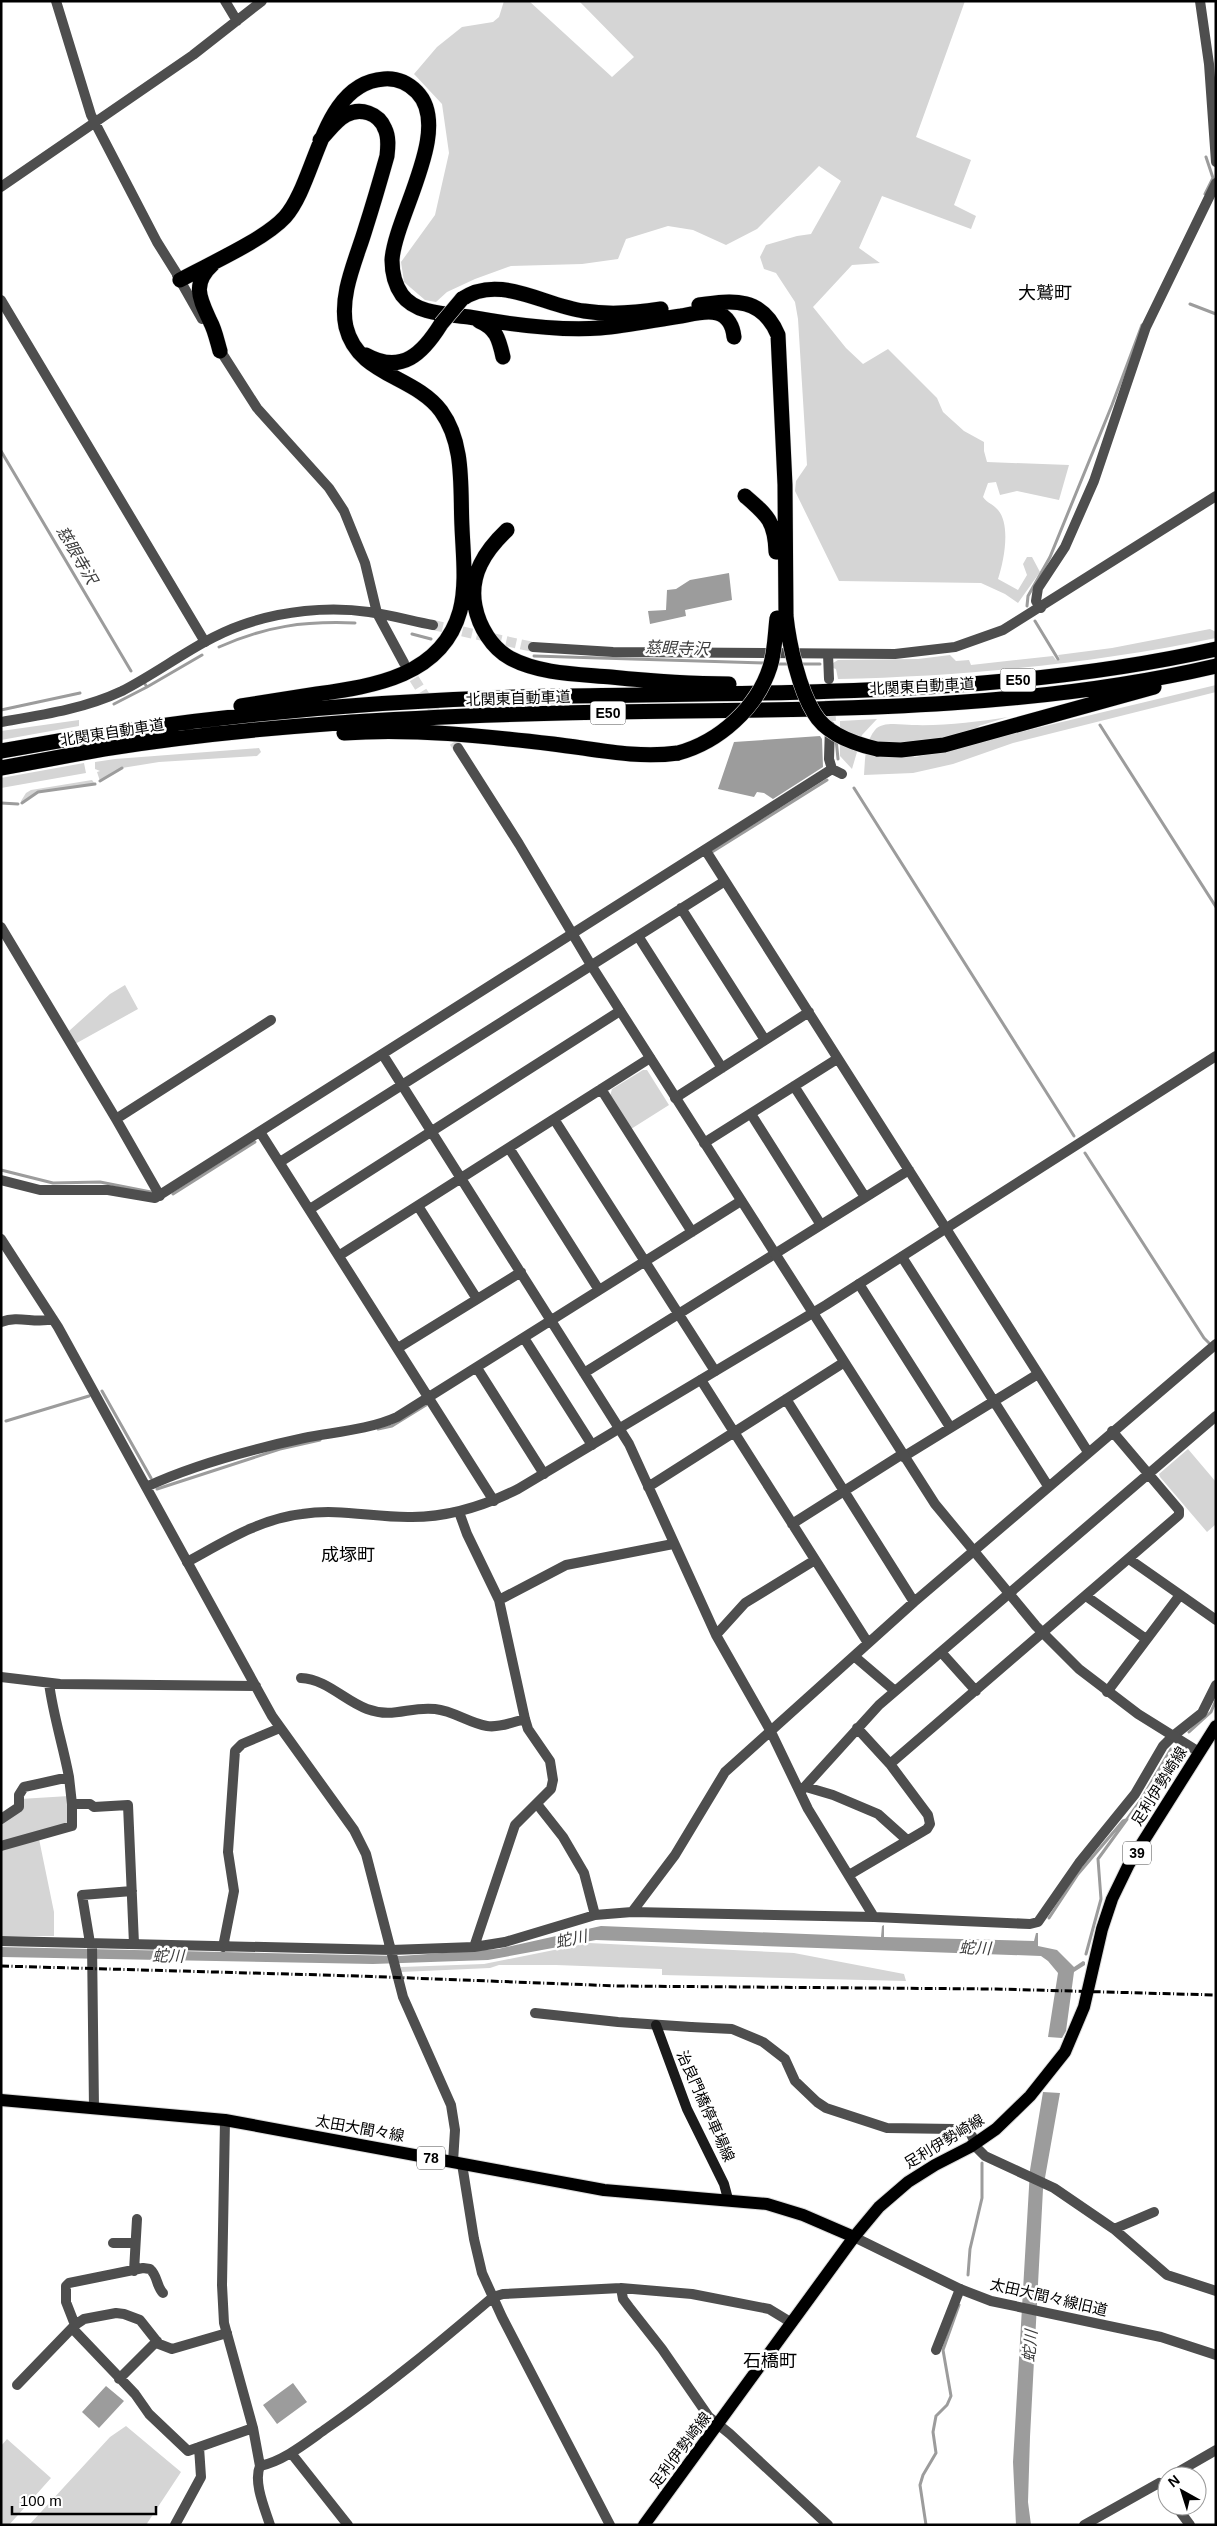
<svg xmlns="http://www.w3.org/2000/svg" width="1217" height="2526" font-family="Arial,'Noto Sans JP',sans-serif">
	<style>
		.green { fill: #d5d5d5 }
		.water { fill: #9c9c9c }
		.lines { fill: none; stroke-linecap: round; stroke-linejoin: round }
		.stream { stroke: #9c9c9c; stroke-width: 3 }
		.minor-tunnel { stroke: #d9d9d9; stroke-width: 10; stroke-dasharray: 10 5; stroke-linecap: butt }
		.tertiary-tunnel { stroke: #d9d9d9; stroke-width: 10; stroke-dasharray: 10 5; stroke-linecap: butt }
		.primary-casing { stroke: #dbdbdb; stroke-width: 14 }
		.motorway-casing { stroke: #dbdbdb; stroke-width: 16 }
		.minor { stroke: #4e4e4e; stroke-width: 10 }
		.tertiary { stroke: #4e4e4e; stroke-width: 10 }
		.secondary { stroke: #1b1b1b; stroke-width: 10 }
		.primary { stroke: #000; stroke-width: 12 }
		.motorway { stroke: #000; stroke-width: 15 }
		.rail { stroke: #000; stroke-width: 3; stroke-dasharray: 8 2.5 1 2.5; stroke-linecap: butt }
		.motorway-bridge-casing { stroke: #dbdbdb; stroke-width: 16; stroke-linecap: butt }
		.motorway-bridge { stroke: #000; stroke-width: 15 }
		.labels { text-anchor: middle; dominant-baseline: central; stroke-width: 5; stroke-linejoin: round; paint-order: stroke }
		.shield { fill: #fff; stroke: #4c4c4c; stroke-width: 1 }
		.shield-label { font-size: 14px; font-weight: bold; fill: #000 }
		.street-label { font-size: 15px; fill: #000; stroke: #fff }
		.water-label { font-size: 16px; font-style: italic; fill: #3d3d3d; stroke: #fff }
		.quarter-label { font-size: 18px; fill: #000; stroke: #fff }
	</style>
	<rect width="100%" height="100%" fill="#fff"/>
	<!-- green -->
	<path class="green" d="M 504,1 L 529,1 L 612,77 L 634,57 L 579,1 L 965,1 L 916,137 L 971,160 L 954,205 L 976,216 L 971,229 L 882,196 L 859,248 L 880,263 L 852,265 L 813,307 L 846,348 L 863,364 L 888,349 L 937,398 L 943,412 L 964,431 L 984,442 L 984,451 L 987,462 L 1069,465 L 1059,500 L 1017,491 L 1000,495 L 996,482 L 988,483 L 983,497 C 987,503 993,504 998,510 C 1011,525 1004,561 998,579 L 1018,590 L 1027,575 L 1023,564 L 1027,557 L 1032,557 L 1040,572 L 1018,603 L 1005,594 L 981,583 L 839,581 L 795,491 L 796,481 L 807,465 L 798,319 L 795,302 L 776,273 L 764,269 L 760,257 L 766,245 L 797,236 L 811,234 L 841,181 L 819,166 L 757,229 L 726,245 L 693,230 L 668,226 L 626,239 L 618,259 L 582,264 L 511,266 L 475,279 L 447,292 L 436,302 L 425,300 L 404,282 L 401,262 L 435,215 L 449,153 L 442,104 L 414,74 L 437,47 L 462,27 L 493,22 L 499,17 Z
		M 1210,629 L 1216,632 L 1216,638 C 1091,664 966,676 838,679 L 836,669 L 833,668 L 833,663 L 838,660 L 918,659 L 950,655 L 956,661 L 969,660 L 971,665 L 1053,656 L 1056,660 L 1060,659 L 1058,655 L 1112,648 Z
		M 1216,685 L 1216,692 L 1013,743 L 953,764 L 913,773 L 864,775 C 865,760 865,742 875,730 C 882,721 902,725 912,725 C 945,726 976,722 1008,717 L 979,726 L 975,731 L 921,742 L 876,743 L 873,756 L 916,757 Z
		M 877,719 L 862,735 L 852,769 L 840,756 L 840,721 Z
		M 79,720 L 79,726 L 1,740 L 1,731 Z
		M 259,748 L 261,752 L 257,756 L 159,762 L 122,768 L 100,781 L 97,772 L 100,771 L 95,769 L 95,762 L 115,759 Z
		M 84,763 L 86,773 L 1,788 L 1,778 Z
		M 92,780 L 95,784 L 38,792 L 22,803 L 21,801 L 26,793 L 31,790 Z
		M 125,985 L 138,1009 L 75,1044 L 69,1031 L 110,994 Z
		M 643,1070 L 647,1070 L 669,1105 L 631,1129 L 610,1096 L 612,1089 Z
		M 1188,1449 L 1216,1482 L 1216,1524 L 1207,1532 L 1160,1477 L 1159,1474 Z
		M 69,1796 L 70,1824 L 1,1845 L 1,1820 L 20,1799 Z
		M 39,1839 L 54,1912 L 54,1936 L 1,1936 L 1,1848 Z
		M 589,1943 L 794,1953 L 904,1974 L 906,1981 L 662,1975 L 662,1969 L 556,1965 L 499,1965 L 490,1968 L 401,1972 L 401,1967 L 484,1964 Z
		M 126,2426 L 181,2472 L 146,2525 L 29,2525 L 110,2437 Z
		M 7,2439 L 51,2478 L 9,2525 L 1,2525 L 1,2446 Z"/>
	<!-- water -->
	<path class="water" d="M 729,573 L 732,600 L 685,610 L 686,616 L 650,624 L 648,611 L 666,610 L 667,590 L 676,589 L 690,580 Z
		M 820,736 L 822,739 L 823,767 L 773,799 L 764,793 L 757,792 L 754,797 L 718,789 L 734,742 Z
		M 884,1925 L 884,1937 L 1034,1941 L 1036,1933 L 1038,1933 L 1038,1946 L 1057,1950 L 1074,1967 L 1083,1961 L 1085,1962 L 1085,1965 L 1074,1972 L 1066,2031 L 1062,2038 L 1048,2037 L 1058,1973 L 1048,1961 L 1041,1956 L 596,1940 L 488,1960 L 373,1964 L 1,1957 L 1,1947 L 400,1956 L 498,1949 L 601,1926 L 881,1937 L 882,1926 Z
		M 1043,2092 L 1060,2093 L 1043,2189 L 1030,2437 L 1028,2502 L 1031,2525 L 1016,2525 L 1013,2462 L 1030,2170 Z
		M 293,2383 L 307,2402 L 277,2424 L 263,2405 Z
		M 106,2386 L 124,2401 L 99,2428 L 82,2412 Z"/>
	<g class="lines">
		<!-- stream -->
		<path class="stream" d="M 1205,194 L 1213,178 L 1206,157
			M 1190,304 L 1216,314
			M 1,451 L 131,671
			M 1027,606 L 1028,596 L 1050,557 L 1112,405 L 1142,325
			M 1035,621 L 1058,659
			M 412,634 L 431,639
			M 219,647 C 266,626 304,621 355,623
			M 534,656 L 765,663
			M 777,664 L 790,664
			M 799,664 L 820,664
			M 145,684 L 147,687 L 202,655
			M 114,704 L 147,687
			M 1,710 L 80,693
			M 1100,725 L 1216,907
			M 836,739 L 838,759
			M 100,781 L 122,768
			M 854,788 L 1074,1136
			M 1,803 L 18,804
			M 22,803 L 38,792 L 95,784
			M 712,852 L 827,780
			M 1085,1153 L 1204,1338 L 1212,1346
			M 1,1170 L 53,1183 L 100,1182 L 151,1192
			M 173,1194 L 255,1142
			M 102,1391 L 151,1478
			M 6,1421 L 89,1396
			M 378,1429 L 392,1426 L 426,1405
			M 157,1489 L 280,1449 L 320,1440
			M 1189,1732 L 1211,1712 L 1216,1700
			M 1049,1918 L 1078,1874 L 1123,1821 L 1126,1820
			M 1086,1954 L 1101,1899 L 1098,1859 L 1141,1800 L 1171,1749
			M 968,2275 L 970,2249 L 982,2198 L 982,2163
			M 926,2525 L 920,2485 L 923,2475 L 936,2453 L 933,2432 L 936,2416 L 947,2405 L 951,2396 L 943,2350 L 959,2305"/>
		<!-- minor-tunnel -->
		<path class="minor-tunnel" d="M 829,685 L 831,721"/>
		<!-- tertiary-tunnel -->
		<path class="tertiary-tunnel" d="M 433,625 L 533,647
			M 406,666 L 458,748"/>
		<!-- primary casing -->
		<g class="primary-casing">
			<path id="primary" d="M 1,2100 L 225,2120 L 604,2190 L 767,2204 L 803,2215 L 854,2237
				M 644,2525 L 854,2237 L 879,2207 L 908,2182 L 935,2165 L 970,2147 L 996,2129 L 1030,2096 L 1065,2052 L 1084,2007 L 1102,1929 L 1112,1899 L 1129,1864 L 1216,1726"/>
		</g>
		<!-- motorway casing -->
		<g class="motorway-casing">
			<path id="motorway" d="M 213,264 C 191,284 200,299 210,321 C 215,330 217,341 220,351
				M 180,280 C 209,264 264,240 285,217 C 317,181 321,83 384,79 C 396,78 408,83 417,92 C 453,129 395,216 392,260 C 392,272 395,285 402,295 C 416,314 447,314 469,317 C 508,324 561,331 600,328 C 627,326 654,320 681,316 C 692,314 706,310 717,313 C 728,316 733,327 734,337
				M 462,299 C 499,273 544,306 584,311 C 609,315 636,313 661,309
				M 699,305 C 734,300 762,297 778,335 L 785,485 L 786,616
				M 479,321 C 496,328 499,339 503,357
				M 366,355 C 402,375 423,353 441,324
				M 745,496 C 767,515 775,521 776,552
				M 507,530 C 485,551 469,575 475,606 C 479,627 492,648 510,658 C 540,674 578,674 611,677 C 650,681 689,684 729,684
				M 241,706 C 266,702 291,698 317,694 C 374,686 442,676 460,611 C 467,584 463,554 462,527 C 460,488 465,444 441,411 C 414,375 358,376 346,327 C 339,295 356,260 365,230 C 373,205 380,181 387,156 C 388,147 389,137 385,129 C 379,113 360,107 346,115 C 336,120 328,132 320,140
				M 344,733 C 413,728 484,736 553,744 C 595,749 636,759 678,753
				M 877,749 L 901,750 L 944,745 L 1154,687
				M 1,751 C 186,717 374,699 562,696 C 781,692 1001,697 1216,649
				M 1,768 C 35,762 70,755 104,749 C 255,725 409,717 562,713 C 780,708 1002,716 1216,666"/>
		</g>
		<!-- minor -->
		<path class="minor" d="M 56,1 L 91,115 L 157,242 L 177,274
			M 225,1 L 237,21
			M 1200,1 L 1209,64 L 1216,162
			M 1,187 L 193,55 L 262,1
			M 1,300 L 205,642
			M 1041,608 L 1036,601 L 1038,588 L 1065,547 L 1094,481 L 1146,327 L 1216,183
			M 828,654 L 829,679
			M 830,726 L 829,759 L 832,769 L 842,774
			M 706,851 L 1088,1452
			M 681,908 L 765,1040
			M 1,927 L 116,1119 L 160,1196
			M 638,936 L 722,1068
			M 383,1055 L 629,1444 L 716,1635 L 770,1730 L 808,1809 L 874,1917 L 1030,1924 L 1038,1922 L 1079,1863 L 1135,1794 L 1163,1746 L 1173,1736 L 1202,1713 L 1216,1685
			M 794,1086 L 865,1197
			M 601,1089 L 692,1232
			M 675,1098 L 809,1012
			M 751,1114 L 821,1225
			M 116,1119 L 271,1020
			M 554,1119 L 715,1371
			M 260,1132 L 494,1501
			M 704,1143 L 837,1059
			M 509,1148 L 599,1290
			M 280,1162 L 725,881
			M 1,1180 L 40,1190 L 108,1190 L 155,1198 L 832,769
			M 418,1206 L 477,1299
			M 310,1209 L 620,1011
			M 1,1239 L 58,1327 L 272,1716 L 354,1830 L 366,1854 L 403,1997 L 451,2105 L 455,2130 L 453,2162
			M 340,1255 L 650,1058
			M 902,1257 L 1048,1486
			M 859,1284 L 950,1427
			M 1,1322 C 19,1315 35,1324 53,1319
			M 524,1338 L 592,1445
			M 398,1348 L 521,1272
			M 477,1368 L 544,1474
			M 584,1373 L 909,1170
			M 701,1380 L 868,1643
			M 786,1399 L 914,1602
			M 903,1457 L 1038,1374
			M 146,1487 C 193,1465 253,1449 304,1438 C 334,1432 368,1430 397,1417 L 741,1201
			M 648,1487 L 843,1363
			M 459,1512 L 467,1534 L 499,1600 L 525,1719 L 528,1729 L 550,1761 L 553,1780 L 551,1789 L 515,1825 L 474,1947
			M 792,1524 L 901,1455
			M 1129,1559 L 1216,1620
			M 1086,1596 L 1146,1639
			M 499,1600 L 566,1565 L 673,1544
			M 716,1635 L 745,1603 L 815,1560
			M 941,1652 L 976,1691
			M 854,1656 L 895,1691
			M 1,1677 L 60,1684 L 256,1686
			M 301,1678 C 326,1679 345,1701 367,1709 C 394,1719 409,1706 435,1709 C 454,1711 469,1723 487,1726 C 498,1728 513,1722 525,1719
			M 49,1683 C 53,1715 63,1745 69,1777
			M 1107,1692 L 1180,1595
			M 890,1764 L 1179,1515 L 1179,1510 L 1112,1431
			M 806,1787 L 833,1795 L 878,1814 L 907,1840
			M 800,1792 L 879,1705 L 1216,1416
			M 537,1804 L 563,1837 L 584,1873 L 595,1915
			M 1,1819 L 19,1807 L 19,1795 L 24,1787 L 69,1777 L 72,1804
			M 1,1846 L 72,1826 L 72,1804 L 90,1804 L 94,1807 L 128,1805 L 134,1944
			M 849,1875 L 927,1829 L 930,1824 L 928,1815 L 890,1764 L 857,1728
			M 632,1912 L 675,1855 L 725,1772 L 914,1602 L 1216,1344
			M 1,1941 L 391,1950 L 474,1947 L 505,1942 L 595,1915 L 632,1912 L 874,1917
			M 90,1943 L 82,1895 L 132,1891
			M 92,1943 L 94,2109
			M 223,1947 L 234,1891 L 228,1852 L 235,1751 L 242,1744 L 280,1728
			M 691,2027 L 732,2029 L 763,2042 L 785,2059 L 795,2081 L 817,2102 L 826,2108 L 887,2128 L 954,2129 L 970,2132 L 978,2149 L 985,2156 L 1054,2188 L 1114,2229 L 1167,2275 L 1216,2291
			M 225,2120 L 222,2285 L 224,2323 L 253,2428 L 260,2466 C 253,2482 265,2509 270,2525
			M 462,2164 L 474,2239 L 482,2273 L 502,2317 L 610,2525
			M 1114,2229 L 1154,2212
			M 113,2243 L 135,2243
			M 134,2271 L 137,2219
			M 621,2288 L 623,2299 L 629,2307 L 662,2349 L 709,2417 L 730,2434 L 828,2525
			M 75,2325 L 66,2302 L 66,2286 L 69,2283 L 143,2268 L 150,2269 C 158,2276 156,2286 163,2293
			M 72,2328 L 135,2394 L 149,2414 L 188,2451 L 253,2428
			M 936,2350 L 960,2289
			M 119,2379 L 157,2341
			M 17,2385 L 75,2325 L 84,2319 L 116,2313 L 124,2314 L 140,2320 L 159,2344 L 172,2349 L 227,2333
			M 291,2453 L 348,2525
			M 260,2466 C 284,2461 307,2442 327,2428 C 385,2388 439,2343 493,2297 L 503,2294 L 621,2288 L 692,2294 L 769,2309 L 792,2323
			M 1171,2476 L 1216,2450
			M 175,2525 L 201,2477 L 199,2447"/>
		<!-- tertiary -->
		<path class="tertiary" d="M 177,275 L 202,319
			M 218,347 L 257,408 L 329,488 L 344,511 L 365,563 L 377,613 L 404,663
			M 533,647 L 613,652 L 895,654 L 955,647 L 1003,630 L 1216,496
			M 1,722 C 42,715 84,709 122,691 C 163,670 199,640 242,625 C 281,611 328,606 369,612 C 391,615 412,621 433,625
			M 458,748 L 519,844 L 591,965 L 935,1504 L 1036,1626 L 1079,1669 L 1138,1714 L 1199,1752
			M 187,1562 C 224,1542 259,1519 302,1514 C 340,1508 375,1518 412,1517 C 450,1517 484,1506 518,1489 L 826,1305 L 1216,1056
			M 535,2013 L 618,2022 L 691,2027
			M 854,2237 L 960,2289 L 991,2301 L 1161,2337 L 1216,2355
			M 1176,2506 L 1190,2525
			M 1084,2525 L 1159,2483 L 1167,2494"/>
		<!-- secondary -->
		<path class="secondary" d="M 656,2025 L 687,2109 L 724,2184 L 728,2199"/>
		<!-- primary -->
		<use href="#primary" class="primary"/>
		<!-- motorway -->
		<use href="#motorway" class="motorway"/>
		<!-- rail -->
		<path class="rail" d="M 1,1966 L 358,1976 L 619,1986 L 996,1989 L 1216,1995"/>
		<!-- motorway-bridge casing -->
		<g class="motorway-bridge-casing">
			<path id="motorway-bridge" d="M 441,324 L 462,299
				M 786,616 C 789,644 799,689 814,713 C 826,734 855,744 877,749
				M 678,753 C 719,742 757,708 770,667 C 775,652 775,634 777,618"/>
		</g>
		<!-- motorway-bridge -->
		<use href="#motorway-bridge" class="motorway-bridge"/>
	</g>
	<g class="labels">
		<!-- shield labels -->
		<g class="shield">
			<rect x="1000.5" y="668.5" width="35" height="23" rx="4"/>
			<rect x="590.5" y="701.5" width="35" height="23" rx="4"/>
			<rect x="1123" y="1841.5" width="28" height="23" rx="4"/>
			<rect x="417" y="2146.5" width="28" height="23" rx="4"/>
		</g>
		<g class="shield-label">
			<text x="1018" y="680">E50</text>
			<text x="608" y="713">E50</text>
			<text x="1137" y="1853">39</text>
			<text x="431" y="2158">78</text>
		</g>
		<!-- street labels -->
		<g class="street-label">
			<text transform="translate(922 686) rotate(-3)">北関東自動車道</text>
			<text transform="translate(518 698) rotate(-2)">北関東自動車道</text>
			<text transform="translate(112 732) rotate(-9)">北関東自動車道</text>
			<text transform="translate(1159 1786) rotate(-58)">足利伊勢崎線</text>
			<text transform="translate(706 2106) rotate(66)">治良門橋停車場線</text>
			<text transform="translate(360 2128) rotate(10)">太田大間々線</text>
			<text transform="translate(944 2141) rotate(-31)">足利伊勢崎線</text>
			<text transform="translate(1049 2297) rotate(13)">太田大間々線旧道</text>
			<text transform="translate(680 2450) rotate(-53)">足利伊勢崎線</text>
		</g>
		<!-- water labels -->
		<g class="water-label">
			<text transform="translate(77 555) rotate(60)">慈眼寺沢</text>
			<text transform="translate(677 648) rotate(2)">慈眼寺沢</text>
			<text transform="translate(571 1939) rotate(-12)">蛇川</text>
			<text transform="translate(975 1948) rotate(2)">蛇川</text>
			<text transform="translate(168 1956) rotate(1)">蛇川</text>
			<text transform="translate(1030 2346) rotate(-85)">蛇川</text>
		</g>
		<!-- quarter labels -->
		<g class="quarter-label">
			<text x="1045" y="293">大鷲町</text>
			<text x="348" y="1555">成塚町</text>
			<text x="770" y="2361">石橋町</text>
		</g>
	</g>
	<!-- border -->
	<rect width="1217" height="2526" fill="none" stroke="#000000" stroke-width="5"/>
	<!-- north arrow -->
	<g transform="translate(1182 2491) rotate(321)"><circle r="24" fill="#ffffff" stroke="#999999"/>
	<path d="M0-4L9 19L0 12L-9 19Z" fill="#000000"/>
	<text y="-8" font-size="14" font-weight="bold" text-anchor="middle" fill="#000000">N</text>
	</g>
	<!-- scale -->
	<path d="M12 2506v8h144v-8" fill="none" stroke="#000000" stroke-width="2.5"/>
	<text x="20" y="2506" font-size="15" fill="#000000" stroke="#ffffff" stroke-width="4" paint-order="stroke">100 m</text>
</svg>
